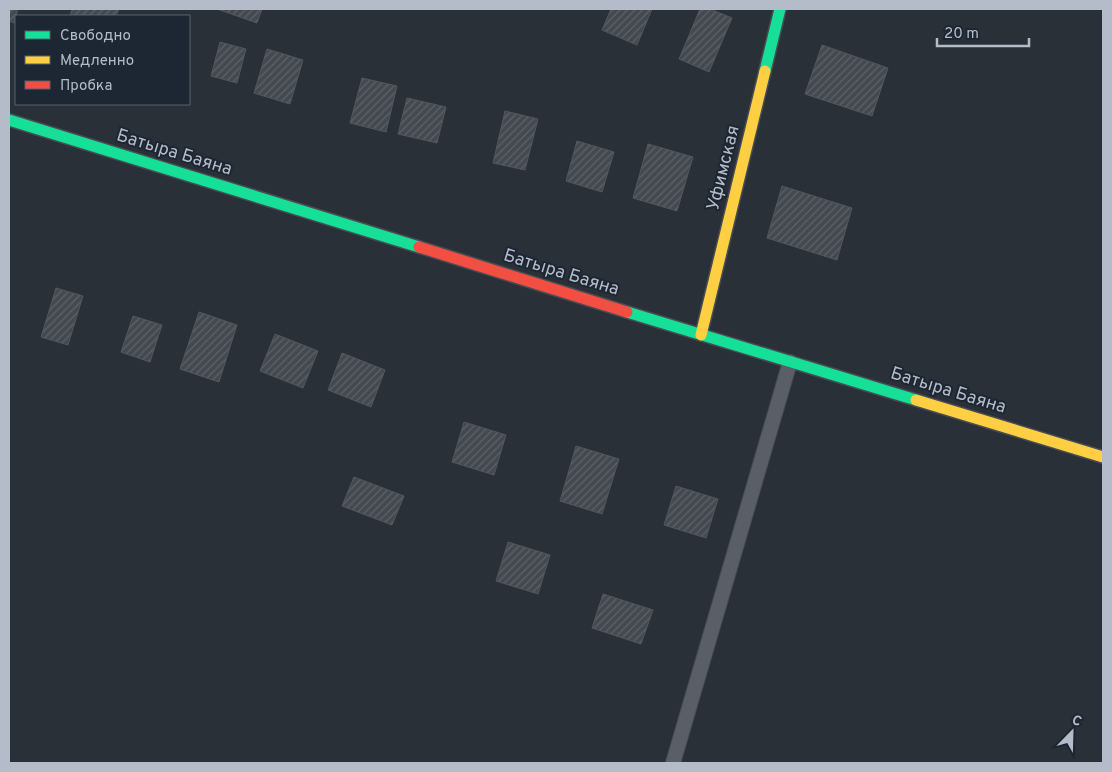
<svg xmlns="http://www.w3.org/2000/svg" width="1112" height="772" font-family="Overpass,sans-serif">
	<style>
		.building { fill: url(#building-hatch); stroke: #52575f }
		.lines { fill: none; stroke-linecap: round; stroke-linejoin: round }
		.lane-casing { stroke: #484c53; stroke-width: 16 }
		.fast-casing { stroke: #484c53; stroke-width: 14 }
		.slow-casing { stroke: #484c53; stroke-width: 14 }
		.jam-casing { stroke: #484c53; stroke-width: 14 }
		.lane { stroke: #5a5e66; stroke-width: 14 }
		.fast { stroke: #16e098; stroke-width: 11 }
		.slow { stroke: #ffcf43; stroke-width: 11 }
		.jam { stroke: #f24e42; stroke-width: 11 }
		.labels { text-anchor: middle; dominant-baseline: central; stroke-width: 4; stroke-linejoin: round; paint-order: stroke }
		.street-label { font-size: 18px; fill: #b4bcc9; stroke: #1d2633 }
	</style>
	<defs>
		<pattern id="building-hatch" width="6" height="6" patternUnits="userSpaceOnUse" patternTransform="scale(1.25)"><rect width="6" height="6" fill="#444950"/><path d="M-1 1l2-2M0 6l6-6M5 7l2-2" fill="none" stroke="#5d6168"/></pattern>
	</defs>
	<rect width="100%" height="100%" fill="#2a3038"/>
	<!-- building -->
	<path class="building" d="M 9,9 L 18,9 L 14,23 L 9,21 Z
		M 72,9 L 119,9 L 116,16 L 70,16 Z
		M 217,9 L 262,9 L 257,23 Z
		M 611,9 L 652,9 L 637,45 L 602,30 Z
		M 700,9 L 710,9 L 732,18 L 709,72 L 679,59 Z
		M 220,42 L 246,49 L 237,83 L 211,76 Z
		M 822,45 L 888,68 L 872,116 L 805,94 Z
		M 267,49 L 303,60 L 290,104 L 254,93 Z
		M 362,78 L 397,86 L 386,132 L 350,123 Z
		M 407,98 L 446,107 L 437,143 L 398,134 Z
		M 505,111 L 538,119 L 525,170 L 493,163 Z
		M 577,141 L 614,152 L 602,192 L 566,181 Z
		M 648,144 L 693,157 L 677,211 L 633,198 Z
		M 782,186 L 852,208 L 837,260 L 767,238 Z
		M 56,288 L 83,296 L 68,345 L 41,337 Z
		M 199,312 L 237,325 L 219,382 L 180,369 Z
		M 133,316 L 162,325 L 150,362 L 121,352 Z
		M 275,334 L 318,351 L 303,388 L 260,371 Z
		M 342,353 L 385,370 L 371,407 L 328,390 Z
		M 464,422 L 506,435 L 494,475 L 452,462 Z
		M 576,446 L 619,459 L 602,514 L 560,501 Z
		M 354,477 L 404,496 L 392,525 L 342,506 Z
		M 676,486 L 718,499 L 706,538 L 664,525 Z
		M 508,542 L 550,555 L 538,594 L 496,581 Z
		M 603,594 L 653,610 L 641,644 L 592,628 Z"/>
	<g class="lines">
		<!-- lane casing -->
		<g class="lane-casing">
			<path id="lane" d="M 673,763 L 790,362"/>
		</g>
		<!-- fast casing -->
		<g class="fast-casing">
			<path id="fast" d="M 765,71 L 780,9
				M 9,120 L 419,247
				M 627,312 L 916,400"/>
		</g>
		<!-- slow casing -->
		<g class="slow-casing">
			<path id="slow" d="M 701,335 L 765,71
				M 916,400 L 1103,457"/>
		</g>
		<!-- jam casing -->
		<g class="jam-casing">
			<path id="jam" d="M 419,247 L 627,312"/>
		</g>
		<!-- lane -->
		<use href="#lane" class="lane"/>
		<!-- fast -->
		<use href="#fast" class="fast"/>
		<!-- slow -->
		<use href="#slow" class="slow"/>
		<!-- jam -->
		<use href="#jam" class="jam"/>
	</g>
	<g class="labels">
		<!-- street labels -->
		<g class="street-label">
			<text transform="translate(174 153) rotate(17)">Батыра Баяна</text>
			<text transform="translate(724 168) rotate(-76)">Уфимская</text>
			<text transform="translate(561 273) rotate(17)">Батыра Баяна</text>
			<text transform="translate(948 391) rotate(17)">Батыра Баяна</text>
		</g>
	</g>
	<!-- border -->
	<rect width="1112" height="772" fill="none" stroke="#b4bcc9" stroke-width="20"/>
	<!-- legend -->
	<rect x="15" y="15" width="175" height="90" fill="#1d2633" stroke="#59626f"/>
	<rect x="25" y="31" width="25" height="8" fill="#16e098" stroke="#59626f"/>
	<text x="60" y="40" font-size="15" fill="#b4bcc9">Свободно</text>
	<rect x="25" y="56" width="25" height="8" fill="#ffcf43" stroke="#59626f"/>
	<text x="60" y="65" font-size="15" fill="#b4bcc9">Медленно</text>
	<rect x="25" y="81" width="25" height="8" fill="#f24e42" stroke="#59626f"/>
	<text x="60" y="90" font-size="15" fill="#b4bcc9">Пробка</text>
	<!-- north arrow -->
	<g transform="translate(1072 732) rotate(23)" stroke="#1d2633" stroke-width="4" paint-order="stroke">
	<path d="M0-4L9 19L0 12L-9 19Z" fill="#b4bcc9"/>
	<text y="-8" font-size="14" font-weight="bold" text-anchor="middle" fill="#b4bcc9">С</text>
	</g>
	<!-- scale -->
	<path d="M937 38v8h92v-8" fill="none" stroke="#b4bcc9" stroke-width="2.5"/>
	<text x="944" y="38" font-size="15" fill="#b4bcc9" stroke="#1d2633" stroke-width="4" paint-order="stroke">20 m</text>
</svg>
